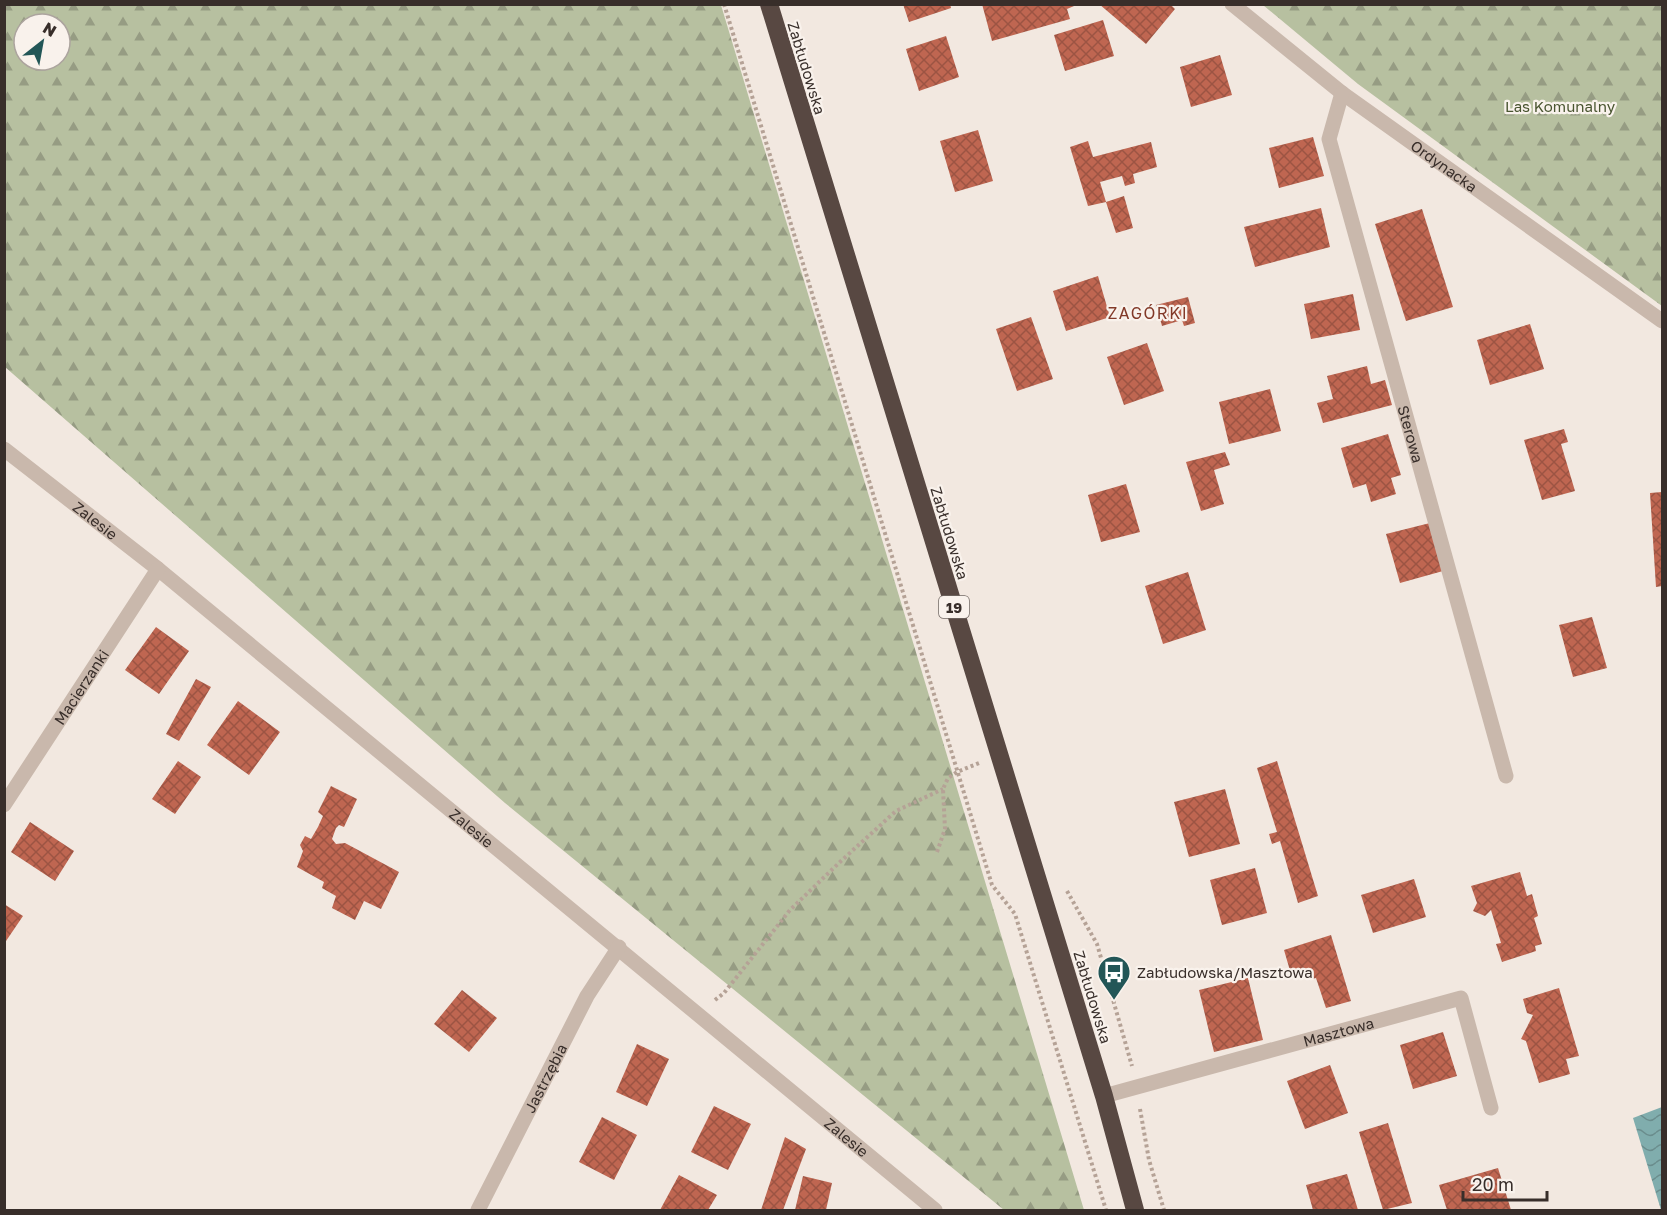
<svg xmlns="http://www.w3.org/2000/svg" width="1667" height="1215" font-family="'Golos Text',sans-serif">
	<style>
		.forest { fill: url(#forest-firs); fill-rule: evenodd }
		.water { fill: url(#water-waves) }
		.building { fill: url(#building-cross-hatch) }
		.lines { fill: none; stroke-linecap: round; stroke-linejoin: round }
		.path { stroke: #b5a296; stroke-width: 4; stroke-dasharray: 3 3; stroke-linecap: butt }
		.minor { stroke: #c9b8ac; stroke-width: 15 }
		.highway { stroke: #584842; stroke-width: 18 }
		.labels { text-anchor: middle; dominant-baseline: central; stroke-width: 4.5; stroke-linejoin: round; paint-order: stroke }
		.shield { fill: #f9f2ec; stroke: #726964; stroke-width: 1.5 }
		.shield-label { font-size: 14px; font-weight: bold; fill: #382e2a }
		.street-label { font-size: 15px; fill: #382e2a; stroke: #f9f2ec }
		.park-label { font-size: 15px; fill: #495530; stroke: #f9f2ec }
		.poi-label { font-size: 15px; fill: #382e2a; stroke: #f9f2ec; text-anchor: start }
		.neighbourhood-label { font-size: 16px; letter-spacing: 1.5px; fill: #823928; stroke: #f9f2ec }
	</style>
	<defs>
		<pattern id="forest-firs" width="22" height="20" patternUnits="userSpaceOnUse" patternTransform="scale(1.5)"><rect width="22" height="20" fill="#b7c0a0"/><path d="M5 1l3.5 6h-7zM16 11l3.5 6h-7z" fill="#969c83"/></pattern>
		<pattern id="water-waves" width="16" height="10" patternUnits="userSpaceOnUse" patternTransform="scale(1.5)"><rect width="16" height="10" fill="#80adad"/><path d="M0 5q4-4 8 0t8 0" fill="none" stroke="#6a8d8d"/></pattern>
		<pattern id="building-cross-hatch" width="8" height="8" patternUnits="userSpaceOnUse" patternTransform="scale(1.5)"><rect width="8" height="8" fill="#bf6651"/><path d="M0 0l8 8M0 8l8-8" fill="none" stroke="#9c5443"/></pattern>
	</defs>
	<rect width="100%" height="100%" fill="#f2e8e0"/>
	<!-- forest -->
	<path class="forest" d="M 5,4 L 721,5 L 1084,1210 L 1004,1210 L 505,803 L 5,367 ZM 24,24 L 60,24 L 60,60 L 24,60 Z
		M 1263,5 L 1662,5 L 1662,306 L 1358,84 Z"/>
	<!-- water -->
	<path class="water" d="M 1662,1107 L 1662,1210 L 1661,1210 L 1633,1118 Z"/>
	<!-- building -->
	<path class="building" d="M 903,4 L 950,4 L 951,8 L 909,22 Z
		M 982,4 L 1074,4 L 1074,6 L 1067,9 L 1070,19 L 992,41 Z
		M 1099,4 L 1170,4 L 1175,9 L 1146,44 Z
		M 1103,20 L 1114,56 L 1065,71 L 1054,35 Z
		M 946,36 L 959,77 L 919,91 L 906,49 Z
		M 1220,55 L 1232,95 L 1191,107 L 1180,67 Z
		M 978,130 L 993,181 L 955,192 L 940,141 Z
		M 1313,137 L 1324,176 L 1279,188 L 1269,148 Z
		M 1088,141 L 1093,157 L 1151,142 L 1157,167 L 1133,174 L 1135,183 L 1125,186 L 1122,176 L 1100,182 L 1106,202 L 1088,206 L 1070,147 Z
		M 1124,196 L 1133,228 L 1116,233 L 1106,202 Z
		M 1321,208 L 1330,247 L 1255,267 L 1244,227 Z
		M 1422,209 L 1453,307 L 1406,321 L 1375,224 Z
		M 1098,276 L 1110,317 L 1066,331 L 1053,291 Z
		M 1353,294 L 1360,330 L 1311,339 L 1304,304 Z
		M 1188,297 L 1195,323 L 1184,326 L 1182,320 L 1162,326 L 1156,305 Z
		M 1031,317 L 1053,379 L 1017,391 L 996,329 Z
		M 1530,324 L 1544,369 L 1490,385 L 1477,340 Z
		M 1147,343 L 1164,391 L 1124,405 L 1107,357 Z
		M 1367,366 L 1371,384 L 1385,380 L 1392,405 L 1323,423 L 1317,403 L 1333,399 L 1327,376 Z
		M 1270,389 L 1281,431 L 1229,444 L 1219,402 Z
		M 1564,429 L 1568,442 L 1561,444 L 1575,491 L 1542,500 L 1524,440 Z
		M 1388,434 L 1401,475 L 1391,478 L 1396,494 L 1371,502 L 1366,484 L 1353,488 L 1341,448 Z
		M 1225,452 L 1230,465 L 1214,470 L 1224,504 L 1201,511 L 1186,462 Z
		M 1126,484 L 1140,532 L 1101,542 L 1088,495 Z
		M 1662,492 L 1662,586 L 1656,587 L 1650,493 Z
		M 1430,523 L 1443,571 L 1400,583 L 1386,534 Z
		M 1188,572 L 1206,630 L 1163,644 L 1145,586 Z
		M 1592,617 L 1607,668 L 1573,677 L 1559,625 Z
		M 156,627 L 189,651 L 159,694 L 125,670 Z
		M 196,679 L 211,687 L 179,741 L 166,734 Z
		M 238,701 L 280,732 L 249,775 L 207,745 Z
		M 178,761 L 201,777 L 175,814 L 152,799 Z
		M 1277,761 L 1318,896 L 1298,903 L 1280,841 L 1272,844 L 1269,834 L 1277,832 L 1257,768 Z
		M 331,786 L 357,799 L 344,827 L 339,825 L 336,828 L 332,839 L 336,844 L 345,843 L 399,872 L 381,909 L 364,901 L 355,920 L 332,908 L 336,896 L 322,888 L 324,882 L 297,867 L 303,851 L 300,845 L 305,836 L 311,839 L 318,827 L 323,816 L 318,812 Z
		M 1225,789 L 1240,844 L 1189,857 L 1174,802 Z
		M 30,822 L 74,851 L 55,881 L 11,852 Z
		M 1255,868 L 1267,913 L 1222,925 L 1210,880 Z
		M 1520,872 L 1527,896 L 1532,894 L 1538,916 L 1534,918 L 1542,944 L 1535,946 L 1536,951 L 1502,962 L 1496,944 L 1501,943 L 1491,910 L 1485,916 L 1473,911 L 1477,903 L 1471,886 Z
		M 1414,879 L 1426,917 L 1373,933 L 1361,895 Z
		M 4,904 L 23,916 L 4,944 Z
		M 1331,935 L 1351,1001 L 1326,1008 L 1316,978 L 1307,980 L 1304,970 L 1291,974 L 1284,950 Z
		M 1248,978 L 1263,1040 L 1214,1052 L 1199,990 Z
		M 1559,988 L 1579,1056 L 1566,1059 L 1570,1074 L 1539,1083 L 1526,1041 L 1521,1039 L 1533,1015 L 1527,1013 L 1523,999 Z
		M 462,990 L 497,1018 L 469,1052 L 434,1024 Z
		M 1443,1032 L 1457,1076 L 1413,1089 L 1400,1045 Z
		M 637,1044 L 669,1059 L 647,1106 L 616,1092 Z
		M 1330,1065 L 1348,1113 L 1305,1129 L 1287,1081 Z
		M 714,1106 L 751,1124 L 728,1170 L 691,1152 Z
		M 602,1117 L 637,1135 L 614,1180 L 579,1162 Z
		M 1388,1123 L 1412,1203 L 1383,1210 L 1359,1132 Z
		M 785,1137 L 806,1149 L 783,1210 L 761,1210 Z
		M 1498,1168 L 1511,1210 L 1447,1210 L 1439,1185 Z
		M 1347,1174 L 1358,1210 L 1313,1210 L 1306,1185 Z
		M 679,1175 L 717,1195 L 708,1210 L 660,1210 Z
		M 803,1176 L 832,1183 L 826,1210 L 795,1210 Z"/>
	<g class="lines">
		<!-- path -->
		<path class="path" d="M 724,4 L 992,885 L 1015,914 L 1106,1210
			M 937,852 L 945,829 L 943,789 L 948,778 L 957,772 L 979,763
			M 1067,891 L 1097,944 L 1132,1066
			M 715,1000 L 724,993 L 790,910 L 841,861 L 896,811 L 943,789
			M 1140,1109 L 1149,1160 L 1164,1210"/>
		<!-- minor -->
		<g class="minor">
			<path id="s1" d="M 1232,4 L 1342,93 L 1662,321"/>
			<path id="s2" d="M 1342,93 L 1329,139 L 1506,776"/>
			<path id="s3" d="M 4,449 L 158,569 L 935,1210"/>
			<path id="s4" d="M 4,805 L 158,569"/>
			<path id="s5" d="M 1104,1096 L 1461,998 L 1491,1108"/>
			<path id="s6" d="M 478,1210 L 587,996 L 619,947"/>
		</g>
		<!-- highway -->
		<path class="highway" d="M 769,4 L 1104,1096 L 1135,1210"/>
	</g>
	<!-- icons -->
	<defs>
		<g id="bus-pin" transform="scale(1.725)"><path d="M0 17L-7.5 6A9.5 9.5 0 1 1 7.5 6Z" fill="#225657" stroke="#f9f2ec"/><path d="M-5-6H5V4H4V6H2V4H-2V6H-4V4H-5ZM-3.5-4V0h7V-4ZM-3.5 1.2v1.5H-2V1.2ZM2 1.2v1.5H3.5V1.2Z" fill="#fff"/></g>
	</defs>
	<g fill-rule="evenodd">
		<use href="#bus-pin" x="1114" y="972"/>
	</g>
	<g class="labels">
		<!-- shield labels -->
		<rect class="shield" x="939" y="596" width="30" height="22" rx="4.5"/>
		<g class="shield-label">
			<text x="954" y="607">19</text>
		</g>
		<!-- street labels -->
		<g class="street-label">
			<text transform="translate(807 68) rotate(73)">Zabłudowska</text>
			<text stroke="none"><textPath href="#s1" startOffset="267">Ordynacka</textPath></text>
			<text stroke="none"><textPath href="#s2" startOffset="354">Sterowa</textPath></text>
			<text stroke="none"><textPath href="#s3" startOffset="116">Zalesie</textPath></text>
			<text transform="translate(950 533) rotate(73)">Zabłudowska</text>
			<text stroke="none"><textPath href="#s4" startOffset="141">Macierzanki</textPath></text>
			<text stroke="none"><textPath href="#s3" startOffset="602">Zalesie</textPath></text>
			<text transform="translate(1093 997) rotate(73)">Zabłudowska</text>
			<text stroke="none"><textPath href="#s5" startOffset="243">Masztowa</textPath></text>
			<text stroke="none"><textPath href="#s6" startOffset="148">Jastrzębia</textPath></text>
			<text stroke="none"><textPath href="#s3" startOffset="1088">Zalesie</textPath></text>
		</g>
		<!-- park labels -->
		<g class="park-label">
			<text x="1560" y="106">Las Komunalny</text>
		</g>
		<!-- poi labels -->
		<g class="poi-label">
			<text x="1137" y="972">Zabłudowska/Masztowa</text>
		</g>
		<!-- neighbourhood labels -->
		<g class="neighbourhood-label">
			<text x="1148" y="313">ZAGÓRKI</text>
		</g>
	</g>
	<!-- border -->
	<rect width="1667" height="1215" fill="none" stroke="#382e2a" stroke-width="12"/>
	<!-- north arrow -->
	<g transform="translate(42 42) rotate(31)"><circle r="28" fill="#f9f2ec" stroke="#aca49e" stroke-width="1.5"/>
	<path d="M0-4.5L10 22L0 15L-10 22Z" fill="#225657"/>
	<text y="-9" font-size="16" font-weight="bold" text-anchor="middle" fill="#382e2a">N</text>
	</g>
	<!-- scale -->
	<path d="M1463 1191v9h84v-9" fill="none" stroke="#382e2a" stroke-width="3"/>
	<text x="1472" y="1191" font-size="18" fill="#382e2a" stroke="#f9f2ec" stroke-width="4.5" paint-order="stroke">20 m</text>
</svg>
